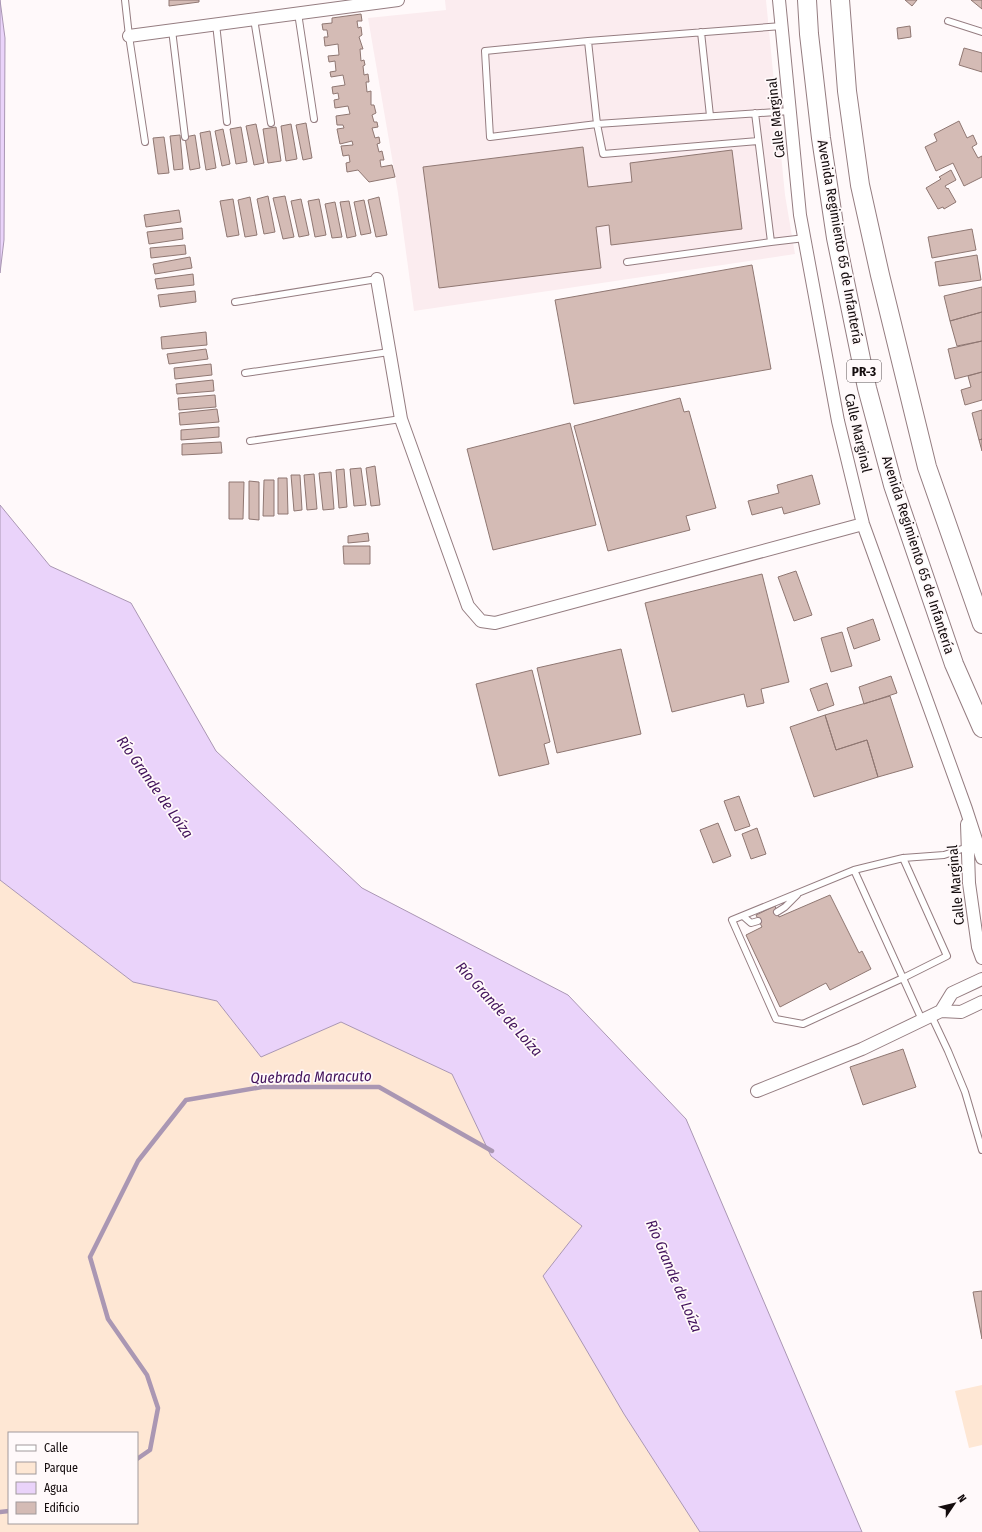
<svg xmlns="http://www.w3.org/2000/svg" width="982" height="1532" font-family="'Fira Sans Condensed',sans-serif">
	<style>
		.built { fill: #fbecef }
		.green { fill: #fee7d4; fill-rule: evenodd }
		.water { fill: #ead3fa; stroke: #aa97b3 }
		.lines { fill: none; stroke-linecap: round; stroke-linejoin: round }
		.stream { stroke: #aa97b3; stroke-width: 4.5 }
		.building { fill: #d4bbb5; stroke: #8f7772 }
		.lane-casing { stroke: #957d81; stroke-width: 8 }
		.street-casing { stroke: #957d81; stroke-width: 14 }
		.primary-casing { stroke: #957d81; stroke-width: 20 }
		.lane { stroke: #fff; stroke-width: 6 }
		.street { stroke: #fff; stroke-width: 12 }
		.primary { stroke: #fff; stroke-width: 18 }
		.labels { text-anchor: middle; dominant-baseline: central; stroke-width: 3.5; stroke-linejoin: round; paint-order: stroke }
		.shield { fill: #fff9fa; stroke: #5a5354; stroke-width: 1 }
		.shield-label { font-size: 13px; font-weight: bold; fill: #140c0d }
		.street-label { font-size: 14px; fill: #140c0d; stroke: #fff9fa }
		.water-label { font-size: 15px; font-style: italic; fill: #42125b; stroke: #fff9fa }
	</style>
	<rect width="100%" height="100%" fill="#fff9fa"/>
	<!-- built -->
	<path class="built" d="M 445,0 L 766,0 L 785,195 L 795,254 L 414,311 L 398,193 L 368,18 L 446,10 Z"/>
	<!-- green -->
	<path class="green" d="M 0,880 L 133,982 L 217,1001 L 261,1057 L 341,1022 L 452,1074 L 491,1156 L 582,1226 L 624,1414 L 700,1532 L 0,1532 ZM 9,1433 L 137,1433 L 137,1523 L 9,1523 Z
		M 982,1385 L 982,1445 L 969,1448 L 955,1391 Z"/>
	<!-- water -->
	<path class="water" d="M 0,0 L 5,38 L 4,240 L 0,273 Z
		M 0,505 L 50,566 L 131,603 L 216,751 L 362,888 L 568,995 L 686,1119 L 862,1532 L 700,1532 L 624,1414 L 543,1276 L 582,1226 L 491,1156 L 452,1074 L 341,1022 L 261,1057 L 217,1001 L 133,982 L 0,880 Z"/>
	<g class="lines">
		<!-- stream -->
		<path class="stream" d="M 137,1459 L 150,1450 L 158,1408 L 147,1375 L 108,1319 L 90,1257 L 138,1161 L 186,1100 L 262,1087 L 379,1087 L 492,1151
			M 0,1512 L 9,1511"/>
	</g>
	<!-- building -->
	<path class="building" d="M 169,0 L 199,0 L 199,2 L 169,6 Z
		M 905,0 L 917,0 L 912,6 Z
		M 971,0 L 982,0 L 982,9 Z
		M 361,14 L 362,21 L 357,21 L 358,28 L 361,27 L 362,35 L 359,37 L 363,49 L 360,49 L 361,61 L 364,60 L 365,65 L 363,66 L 364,75 L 368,74 L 369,82 L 366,82 L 367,92 L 371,91 L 371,105 L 374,105 L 376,113 L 372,115 L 374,122 L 377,122 L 378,127 L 372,128 L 375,138 L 379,137 L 380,143 L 377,144 L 379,152 L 382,151 L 384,160 L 380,160 L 381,167 L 392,165 L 395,177 L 369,182 L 358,170 L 347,172 L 346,163 L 350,162 L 349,155 L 343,156 L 341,146 L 353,145 L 352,141 L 340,144 L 337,129 L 344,128 L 343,125 L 337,125 L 336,116 L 350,114 L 348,106 L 335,108 L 334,100 L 339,99 L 338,93 L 333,94 L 332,87 L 345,85 L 343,75 L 331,77 L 330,72 L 336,71 L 335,61 L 329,62 L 328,56 L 339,55 L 338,44 L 325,46 L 324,37 L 328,37 L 327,30 L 323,30 L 322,24 L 332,23 L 332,18 Z
		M 910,26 L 911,37 L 898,39 L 897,28 Z
		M 964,48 L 982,53 L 982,72 L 959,65 Z
		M 959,121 L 967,138 L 973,135 L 977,144 L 972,147 L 978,158 L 982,156 L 982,177 L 964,186 L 953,163 L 936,171 L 925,147 L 937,141 L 934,134 Z
		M 306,123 L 312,158 L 303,160 L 296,125 Z
		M 256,124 L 264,163 L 254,165 L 246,126 Z
		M 291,124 L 297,159 L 286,161 L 281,126 Z
		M 241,127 L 247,162 L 236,164 L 230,129 Z
		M 276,127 L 281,161 L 268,163 L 263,129 Z
		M 223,129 L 230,164 L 222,166 L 215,131 Z
		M 210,131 L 216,168 L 206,170 L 200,133 Z
		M 180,135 L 183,169 L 174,170 L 170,136 Z
		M 195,135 L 200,168 L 190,170 L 185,137 Z
		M 164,137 L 169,173 L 158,174 L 153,138 Z
		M 583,147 L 588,187 L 632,182 L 630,163 L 732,150 L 742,229 L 611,245 L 609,225 L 596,227 L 601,268 L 439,288 L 423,167 Z
		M 951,170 L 956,180 L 945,186 L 947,189 L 948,188 L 956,202 L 944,209 L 943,207 L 938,209 L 926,188 L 941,179 L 939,177 Z
		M 268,196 L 275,232 L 264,234 L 257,199 Z
		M 285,196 L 294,237 L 283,239 L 273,198 Z
		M 250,197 L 257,235 L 245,237 L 238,200 Z
		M 379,197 L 387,235 L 376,237 L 368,200 Z
		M 233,199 L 239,235 L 227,237 L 220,201 Z
		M 301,199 L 309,235 L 299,237 L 291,201 Z
		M 319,199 L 326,235 L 315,237 L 308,201 Z
		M 364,200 L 371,233 L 361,235 L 354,202 Z
		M 349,201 L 356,236 L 347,238 L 340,202 Z
		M 335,202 L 342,237 L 332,238 L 325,204 Z
		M 179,210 L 181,222 L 146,227 L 144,215 Z
		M 182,228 L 183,239 L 149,244 L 147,232 Z
		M 972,229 L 976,250 L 932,258 L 928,237 Z
		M 185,245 L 186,254 L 151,258 L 150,248 Z
		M 977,255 L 981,280 L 939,286 L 935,262 Z
		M 190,257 L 192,268 L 155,274 L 153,264 Z
		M 752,265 L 771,369 L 574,404 L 555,300 Z
		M 193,274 L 194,285 L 157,289 L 155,279 Z
		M 982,287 L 982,312 L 950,321 L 944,296 Z
		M 195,291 L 196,302 L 160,307 L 158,295 Z
		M 982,312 L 982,341 L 957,346 L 950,321 Z
		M 206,332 L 207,345 L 162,349 L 161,337 Z
		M 982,341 L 982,372 L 955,379 L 948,349 Z
		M 206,349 L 208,359 L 169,364 L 167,354 Z
		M 211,364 L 212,375 L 175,379 L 174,368 Z
		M 982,372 L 982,400 L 965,405 L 961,390 L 971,387 L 968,376 Z
		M 213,380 L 214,391 L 177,394 L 176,384 Z
		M 215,395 L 216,407 L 179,410 L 178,398 Z
		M 680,398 L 684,412 L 689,411 L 716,508 L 686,516 L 690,530 L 608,551 L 574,426 Z
		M 217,409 L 219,422 L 180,425 L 179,413 Z
		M 982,410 L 982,439 L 979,440 L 972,413 Z
		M 570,423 L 596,525 L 493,550 L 467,449 Z
		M 219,427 L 219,437 L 181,440 L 181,430 Z
		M 982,439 L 982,451 L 979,440 Z
		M 221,442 L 222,453 L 182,455 L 182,444 Z
		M 375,466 L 380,505 L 371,506 L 366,468 Z
		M 361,468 L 366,505 L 354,506 L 350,469 Z
		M 344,469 L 347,507 L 339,508 L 336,470 Z
		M 331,472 L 334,509 L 323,510 L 319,473 Z
		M 314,474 L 317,509 L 307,510 L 304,475 Z
		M 291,475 L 300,475 L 302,510 L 294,511 Z
		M 812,475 L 820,504 L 784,514 L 782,507 L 752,515 L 748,501 L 779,493 L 777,485 Z
		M 278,478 L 287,478 L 288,514 L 278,514 Z
		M 264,480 L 274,480 L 274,516 L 263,516 Z
		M 249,481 L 259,482 L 259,520 L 249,519 Z
		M 229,482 L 244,482 L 243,519 L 229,519 Z
		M 368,533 L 369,541 L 348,543 L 348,536 Z
		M 343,546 L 370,546 L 370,564 L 344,564 Z
		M 796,571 L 812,615 L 794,621 L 778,577 Z
		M 762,574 L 789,682 L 761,689 L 764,703 L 747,707 L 744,694 L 672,712 L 645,603 Z
		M 873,619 L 880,640 L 854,649 L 847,628 Z
		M 842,632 L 852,666 L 831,672 L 821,638 Z
		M 621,649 L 641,734 L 557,753 L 537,668 Z
		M 532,670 L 550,742 L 544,744 L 549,764 L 499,776 L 476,684 Z
		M 891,676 L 897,693 L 864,704 L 859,687 Z
		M 827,683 L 834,705 L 818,711 L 810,689 Z
		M 890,696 L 913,767 L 878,777 L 867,740 L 836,750 L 825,715 Z
		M 825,715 L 836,750 L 867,740 L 878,777 L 814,797 L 790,727 Z
		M 739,796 L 750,826 L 735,831 L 724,801 Z
		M 718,823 L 731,856 L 713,863 L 700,830 Z
		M 757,828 L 766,854 L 751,859 L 742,834 Z
		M 830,895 L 859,953 L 862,951 L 871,969 L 830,990 L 826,983 L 780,1007 L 746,935 L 762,927 L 756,915 L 775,906 L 779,917 Z
		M 903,1049 L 916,1087 L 863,1105 L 850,1067 Z
		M 982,1291 L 982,1339 L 973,1292 Z"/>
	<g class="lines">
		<!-- lane casing -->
		<g class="lane-casing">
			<path id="lane" d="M 125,0 L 129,36 L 145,142
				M 298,13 L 314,119
				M 254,19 L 271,123
				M 948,21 L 982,32
				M 216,24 L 227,122
				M 782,26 L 588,41 L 597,124 L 790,111
				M 172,30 L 185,137
				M 701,32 L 710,116
				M 588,41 L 485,51 L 490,137 L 597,124 L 603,154 L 758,141
				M 755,113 L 771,242 L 805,238
				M 627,262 L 771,242
				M 235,302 L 377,279
				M 245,373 L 389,352
				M 250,441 L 401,419
				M 903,858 L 947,956 L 903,978 L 803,1024 L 776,1019 L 732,920 L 854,870 L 903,858 L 944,855 L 968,847
				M 854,870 L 922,1020
				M 777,912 L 785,907 L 797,895
				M 743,916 L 751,923 L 758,921
				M 931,1015 L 948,1051 L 965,1092 L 982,1150"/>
		</g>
		<!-- street casing -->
		<g class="street-casing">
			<path id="street" d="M 779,0 L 800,215 L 838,421 L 863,524 L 966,809 L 982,858
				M 129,36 L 398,0
				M 377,279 L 401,419 L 468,606 L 481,621 L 495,623 L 863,524
				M 967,824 L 969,883 L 978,947 L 982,958
				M 982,979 L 952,993 L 941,1011 L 961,1012 L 982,1002
				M 757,1091 L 862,1049 L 941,1011"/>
		</g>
		<!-- primary casing -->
		<g class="primary-casing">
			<path id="primary" d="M 807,0 L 809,34 L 821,138 L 836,238 L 867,388 L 893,485 L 954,664 L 982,728
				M 840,0 L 847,91 L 860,185 L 880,275 L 927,467 L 982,624"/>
		</g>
		<!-- lane -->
		<use href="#lane" class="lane"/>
		<!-- street -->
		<use href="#street" class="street"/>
		<!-- primary -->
		<use href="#primary" class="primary"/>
	</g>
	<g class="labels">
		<!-- shield labels -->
		<rect class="shield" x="847" y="360" width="34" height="22" rx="3"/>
		<g class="shield-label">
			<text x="864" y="371">PR-3</text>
		</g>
		<!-- street labels -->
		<g class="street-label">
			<text transform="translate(776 118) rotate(-96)">Calle Marginal</text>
			<text transform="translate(840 242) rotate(80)">Avenida Regimiento 65 de Infantería</text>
			<text transform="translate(858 433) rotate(77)">Calle Marginal</text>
			<text transform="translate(918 555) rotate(72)">Avenida Regimiento 65 de Infantería</text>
			<text transform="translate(956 885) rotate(-95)">Calle Marginal</text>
		</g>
		<!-- water labels -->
		<g class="water-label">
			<text transform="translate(155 787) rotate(55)">Río Grande de Loíza</text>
			<text transform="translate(499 1009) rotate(48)">Río Grande de Loíza</text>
			<text transform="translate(311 1077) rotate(-1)">Quebrada Maracuto</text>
			<text transform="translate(674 1276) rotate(67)">Río Grande de Loíza</text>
		</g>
	</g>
	<!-- legend -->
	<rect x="8" y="1432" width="130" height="92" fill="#fff9fa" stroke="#a19a9b"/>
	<rect x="16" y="1445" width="20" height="6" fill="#ffffff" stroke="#a19a9b"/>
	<text x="44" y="1452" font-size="12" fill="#140c0d">Calle</text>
	<rect x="16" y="1462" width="20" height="12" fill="#fee7d4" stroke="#a19a9b"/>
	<text x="44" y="1472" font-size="12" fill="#140c0d">Parque</text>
	<rect x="16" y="1482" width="20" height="12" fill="#ead3fa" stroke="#a19a9b"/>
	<text x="44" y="1492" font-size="12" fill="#140c0d">Agua</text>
	<rect x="16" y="1502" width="20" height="12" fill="#d4bbb5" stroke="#a19a9b"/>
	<text x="44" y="1512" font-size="12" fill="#140c0d">Edificio</text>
	<!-- north arrow -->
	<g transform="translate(954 1504) rotate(55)" stroke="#fff9fa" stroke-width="3" paint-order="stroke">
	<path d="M0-3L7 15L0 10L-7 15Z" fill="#140c0d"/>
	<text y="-6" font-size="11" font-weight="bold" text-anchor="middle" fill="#140c0d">N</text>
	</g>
</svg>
